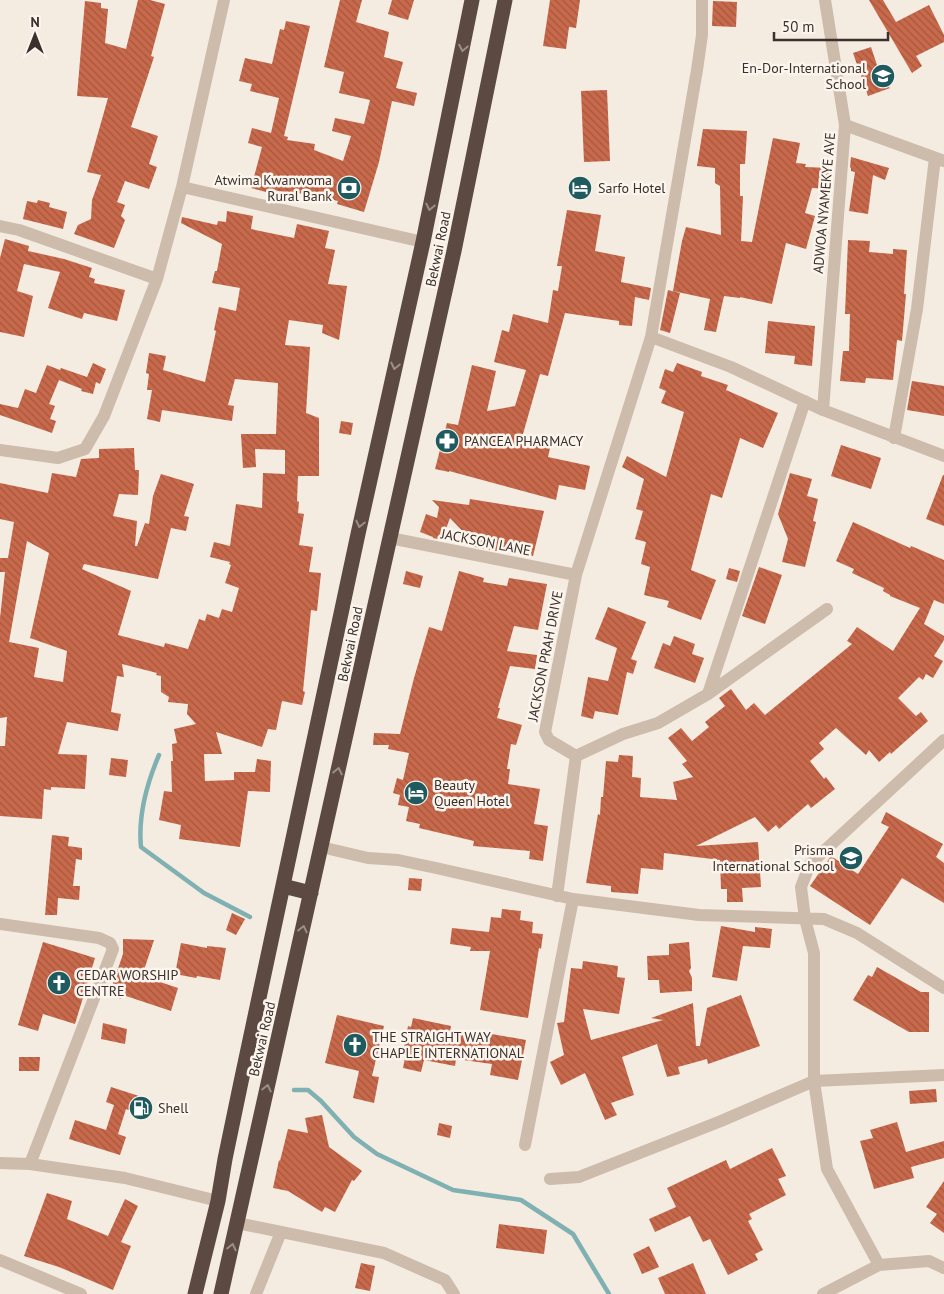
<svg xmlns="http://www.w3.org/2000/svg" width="944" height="1294" font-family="'PT Sans',sans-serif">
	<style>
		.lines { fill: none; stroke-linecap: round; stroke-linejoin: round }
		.stream { stroke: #7fb0b2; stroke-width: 4.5 }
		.building { fill: url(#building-back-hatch); fill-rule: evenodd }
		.minor { stroke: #cdbbac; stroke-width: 12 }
		.highway { stroke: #5c4a42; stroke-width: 15 }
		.oneway { stroke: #9c8e87 }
		.labels { text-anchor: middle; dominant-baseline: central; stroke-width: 5; stroke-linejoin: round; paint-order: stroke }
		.poi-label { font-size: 14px; fill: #3b302b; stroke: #fbf5ee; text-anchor: start }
		.street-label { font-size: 14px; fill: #3b302b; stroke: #fbf5ee }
	</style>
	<defs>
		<pattern id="building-back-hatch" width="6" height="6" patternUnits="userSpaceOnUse" patternTransform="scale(1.25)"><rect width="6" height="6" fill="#c8694b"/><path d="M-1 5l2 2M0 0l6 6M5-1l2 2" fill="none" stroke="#a4573f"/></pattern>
	</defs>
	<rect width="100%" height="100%" fill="#f4ebe1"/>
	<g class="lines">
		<!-- stream -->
		<path class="stream" d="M 159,755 C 147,783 138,816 141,847 L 204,893 L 250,917
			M 294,1090 L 308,1090 L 321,1101 L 354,1137 L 377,1154 L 453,1190 L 521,1200 L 573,1234 L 609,1294"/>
	</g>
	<!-- building -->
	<path class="building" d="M 138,0 L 150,0 L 165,4 L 151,56 L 154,57 L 131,127 L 158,136 L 149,164 L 157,167 L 149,189 L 125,181 L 117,202 L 125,205 L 121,216 L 125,220 L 114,248 L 74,234 L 78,225 L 91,219 L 92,200 L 101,175 L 87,172 L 108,98 L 77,96 L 85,1 L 101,3 L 101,8 L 108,9 L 105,43 L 126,49 Z
		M 340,0 L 362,0 L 356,22 L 389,32 L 384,57 L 403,62 L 396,88 L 417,93 L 414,106 L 392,101 L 379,162 L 364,212 L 337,204 L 338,201 L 304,193 L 303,194 L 298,193 L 297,195 L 274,190 L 273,194 L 251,188 L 262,147 L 248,143 L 252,128 L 271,133 L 279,98 L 250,91 L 252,84 L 239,81 L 245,58 L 272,64 L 280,29 L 284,30 L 286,21 L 310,26 L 284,136 L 288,137 L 287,140 L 315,144 L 314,150 L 343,161 L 351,136 L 332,131 L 335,118 L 364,124 L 370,100 L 339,93 L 344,72 L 324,67 Z
		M 392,0 L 414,0 L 408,20 L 388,14 Z
		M 550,0 L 580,0 L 576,28 L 569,27 L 566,49 L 543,46 Z
		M 869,0 L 883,0 L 896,22 L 929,5 L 944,35 L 944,42 L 916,56 L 922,66 L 912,73 Z
		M 713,1 L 737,2 L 736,27 L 712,26 Z
		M 871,47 L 883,83 L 890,88 L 868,96 L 853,53 Z
		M 607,90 L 610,161 L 584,162 L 581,91 Z
		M 703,129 L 747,131 L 745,164 L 740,164 L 740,196 L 743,196 L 741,241 L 752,242 L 773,138 L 800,143 L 796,163 L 806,164 L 805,167 L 830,168 L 829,189 L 812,188 L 805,213 L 815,216 L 806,249 L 786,243 L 772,304 L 740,297 L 740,298 L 724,296 L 716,332 L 704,330 L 710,299 L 673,291 L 682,241 L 686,227 L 721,235 L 720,186 L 715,183 L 715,168 L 697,166 Z
		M 851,157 L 889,168 L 885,180 L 873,175 L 868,214 L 849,211 L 855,172 L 851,171 L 851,168 L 850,167 Z
		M 38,200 L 50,203 L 49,207 L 67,212 L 63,229 L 23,219 L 27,201 L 37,203 Z
		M 567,210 L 601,215 L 595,251 L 625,257 L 621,282 L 651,288 L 649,300 L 635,297 L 632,326 L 619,325 L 619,321 L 565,313 L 548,376 L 540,374 L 523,434 L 528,435 L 527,438 L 551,444 L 548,457 L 590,466 L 585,490 L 559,485 L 556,500 L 449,471 L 449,472 L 435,469 L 447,423 L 458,425 L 472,365 L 496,371 L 487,411 L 515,406 L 526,370 L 494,362 L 502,330 L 509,332 L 513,314 L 548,323 L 553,290 L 558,291 L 562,266 L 557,266 Z
		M 227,211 L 253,216 L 251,229 L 294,238 L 297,224 L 329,231 L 325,248 L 335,250 L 328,284 L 347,286 L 339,340 L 322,333 L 323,325 L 289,320 L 285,345 L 310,347 L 306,413 L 319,418 L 319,476 L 298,476 L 297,501 L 299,502 L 298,513 L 304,514 L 299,545 L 313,547 L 309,572 L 321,573 L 317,611 L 311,610 L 303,691 L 305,692 L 302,705 L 282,701 L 276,730 L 268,729 L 262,747 L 216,732 L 222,754 L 204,754 L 205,781 L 234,780 L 234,772 L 255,772 L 257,759 L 271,761 L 270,792 L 248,791 L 240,847 L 179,839 L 181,825 L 159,820 L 164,791 L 172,792 L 171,761 L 173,761 L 172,744 L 177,743 L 174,729 L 196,724 L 187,714 L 188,704 L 168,702 L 169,697 L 161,692 L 161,676 L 156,675 L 157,673 L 122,664 L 124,677 L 117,676 L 111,712 L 121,714 L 118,731 L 67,722 L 58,754 L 87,755 L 85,789 L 51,787 L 51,790 L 44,789 L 42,819 L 0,816 L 0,746 L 5,746 L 7,717 L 0,718 L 0,618 L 5,572 L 0,572 L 0,558 L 8,558 L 14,522 L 0,519 L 0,483 L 48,493 L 52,473 L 76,477 L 81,459 L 99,458 L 99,449 L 134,448 L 135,470 L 139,470 L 138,495 L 119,494 L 113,516 L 137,521 L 135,546 L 137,546 L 145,523 L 149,524 L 153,496 L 161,474 L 194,484 L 184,516 L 189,517 L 186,531 L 171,528 L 158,579 L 84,564 L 82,569 L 131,591 L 118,635 L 164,647 L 165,643 L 188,649 L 199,619 L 205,621 L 207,614 L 219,618 L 222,609 L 232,612 L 239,588 L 225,583 L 231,565 L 229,564 L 230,562 L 210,557 L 214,542 L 230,546 L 236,504 L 262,508 L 263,473 L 285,474 L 285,450 L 255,449 L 256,467 L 243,468 L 241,434 L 276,434 L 278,383 L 235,379 L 228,405 L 234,406 L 232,421 L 162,410 L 160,422 L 147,419 L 152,390 L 147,390 L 149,374 L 146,373 L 149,353 L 166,356 L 163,370 L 205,382 L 216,331 L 214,330 L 219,307 L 236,311 L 240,288 L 212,283 L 215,271 L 217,271 L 222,244 L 181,223 L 182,217 L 217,225 L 218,221 L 226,222 ZM 27,541 L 49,553 L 30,638 L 67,651 L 63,682 L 34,677 L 39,648 L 9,642 Z
		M 5,239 L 29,246 L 28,251 L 64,259 L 92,268 L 89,277 L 95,279 L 94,283 L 125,290 L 117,321 L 84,313 L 82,319 L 48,308 L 60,272 L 24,264 L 17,291 L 33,296 L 24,337 L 0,332 L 0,258 Z
		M 848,240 L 870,241 L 869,252 L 893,254 L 893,249 L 907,250 L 904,294 L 906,294 L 902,341 L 897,340 L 893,380 L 866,378 L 865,383 L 840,381 L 843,351 L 849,351 L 850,314 L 845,314 Z
		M 668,290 L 680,293 L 670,333 L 660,330 Z
		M 768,321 L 815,326 L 812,366 L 794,364 L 795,356 L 765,353 Z
		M 93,363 L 106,369 L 100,384 L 96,382 L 93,394 L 81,391 L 82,389 L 59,380 L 49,404 L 55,406 L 50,419 L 56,421 L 52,433 L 0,415 L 0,404 L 18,408 L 25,389 L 36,393 L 47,365 L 60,370 L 61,368 L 87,377 Z
		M 677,363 L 702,372 L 701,376 L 728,385 L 726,390 L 778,413 L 763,448 L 740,438 L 722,498 L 711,494 L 691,570 L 716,580 L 701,620 L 667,607 L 669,601 L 644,595 L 650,567 L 641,564 L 646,542 L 635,539 L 643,511 L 636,509 L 644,479 L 622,467 L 627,456 L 666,477 L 684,412 L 661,403 L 666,391 L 659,388 L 665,369 L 673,372 Z
		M 912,381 L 944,386 L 944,416 L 907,410 Z
		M 341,421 L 353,423 L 351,435 L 339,433 Z
		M 841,445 L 881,458 L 871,489 L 831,476 Z
		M 790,473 L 812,479 L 807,496 L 818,499 L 813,521 L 816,522 L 805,567 L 782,562 L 788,539 L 778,514 Z
		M 943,475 L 944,475 L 944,526 L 926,519 Z
		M 470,499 L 544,511 L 533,556 L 497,548 L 497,551 L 470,546 L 471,540 L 450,518 L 442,540 L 433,538 L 433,537 L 420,532 L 426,514 L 437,518 L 439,507 L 432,500 L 469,505 Z
		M 853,522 L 910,548 L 911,546 L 944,560 L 944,604 L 934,600 L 924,624 L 944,636 L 944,640 L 934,656 L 943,661 L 933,678 L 926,674 L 923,680 L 919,677 L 898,698 L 916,716 L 921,712 L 928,721 L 891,754 L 890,752 L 879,762 L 869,750 L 866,755 L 836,728 L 819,743 L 824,749 L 810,761 L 824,779 L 826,777 L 835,789 L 811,808 L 808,804 L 779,829 L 776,825 L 768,832 L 755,817 L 696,846 L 758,842 L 761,887 L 742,888 L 743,902 L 727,902 L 727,889 L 721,889 L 720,860 L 664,853 L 663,870 L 641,868 L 638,894 L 611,892 L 611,886 L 586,883 L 598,814 L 600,815 L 601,797 L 603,797 L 606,761 L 618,762 L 619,755 L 633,756 L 632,777 L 641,778 L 640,797 L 677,800 L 673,782 L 693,777 L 682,764 L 687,761 L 668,738 L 681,728 L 692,741 L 709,727 L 705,722 L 725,706 L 719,698 L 731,689 L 746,710 L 754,703 L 765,715 L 852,644 L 847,641 L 857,627 L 893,651 L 920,608 L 890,596 L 890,595 L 883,591 L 884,588 L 852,573 L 854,569 L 836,561 Z
		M 759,567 L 782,575 L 765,624 L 742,616 Z
		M 729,568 L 740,571 L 737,582 L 726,579 Z
		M 406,571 L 423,576 L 420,588 L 403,584 Z
		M 459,571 L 484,578 L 483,582 L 507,586 L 509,578 L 547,584 L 538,630 L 514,626 L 507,651 L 537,655 L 535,669 L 510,666 L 498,708 L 500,708 L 497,718 L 522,725 L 516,745 L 511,744 L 507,769 L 510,769 L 508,784 L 540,789 L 534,824 L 548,826 L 543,861 L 529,859 L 530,851 L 473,846 L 474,841 L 419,828 L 420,824 L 406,821 L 409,807 L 398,805 L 400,795 L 393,793 L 397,778 L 403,780 L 409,753 L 388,749 L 389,745 L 373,745 L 374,733 L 400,734 L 414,678 L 429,627 L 442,631 Z
		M 608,607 L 646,622 L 631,659 L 637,661 L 633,674 L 627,672 L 618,715 L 595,711 L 593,719 L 581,716 L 588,677 L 608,681 L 617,648 L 595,639 Z
		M 674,636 L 695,644 L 692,654 L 704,658 L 695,683 L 654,668 L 663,643 L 670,646 Z
		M 111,758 L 128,760 L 126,777 L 109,775 Z
		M 886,812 L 943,844 L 936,857 L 944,863 L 944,903 L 902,878 L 870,925 L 810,886 L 831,856 L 858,874 L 889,827 L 881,823 Z
		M 52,835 L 69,837 L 68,846 L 82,848 L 82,860 L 76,859 L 73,886 L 80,886 L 79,900 L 58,898 L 57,915 L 45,915 Z
		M 409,878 L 422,879 L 421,891 L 408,890 Z
		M 502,909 L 521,911 L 520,920 L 533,922 L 532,933 L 543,934 L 541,949 L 539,948 L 528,1018 L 480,1010 L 490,951 L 470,951 L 471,947 L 450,944 L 452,928 L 489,932 L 491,917 L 501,918 Z
		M 232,913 L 245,919 L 236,935 L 226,930 Z
		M 721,926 L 755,932 L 755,927 L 772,929 L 770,948 L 743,946 L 737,981 L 712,977 Z
		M 123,939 L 154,940 L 142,976 L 178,988 L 171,1011 L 123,995 L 121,999 L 109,995 L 123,954 Z
		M 43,942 L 95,958 L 75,1024 L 43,1014 L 38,1031 L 18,1025 Z
		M 689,942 L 691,968 L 689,971 L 692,978 L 692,991 L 660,993 L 659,980 L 648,980 L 647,956 L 669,955 L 669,944 Z
		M 181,943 L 207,948 L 207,946 L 226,948 L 220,980 L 197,976 L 196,978 L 175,974 Z
		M 583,961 L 618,966 L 617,977 L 625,978 L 619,1014 L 583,1009 L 591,1040 L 663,1020 L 651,1018 L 693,1003 L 696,1046 L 700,1046 L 707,1008 L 741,995 L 760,1046 L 708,1064 L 707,1059 L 678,1067 L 680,1074 L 667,1077 L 657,1044 L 622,1057 L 634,1095 L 611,1103 L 617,1115 L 605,1120 L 585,1073 L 561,1085 L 550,1062 L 564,1055 L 557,1023 L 564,1022 L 571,968 L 582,969 Z
		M 877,967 L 921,992 L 929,992 L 929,1032 L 909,1032 L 853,1000 L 868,975 L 872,977 Z
		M 337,1015 L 384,1026 L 372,1076 L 379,1077 L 374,1103 L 353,1098 L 359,1071 L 325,1063 Z
		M 413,1018 L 451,1026 L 450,1032 L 479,1037 L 480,1032 L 526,1040 L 518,1080 L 490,1075 L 492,1064 L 456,1059 L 455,1066 L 424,1060 L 421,1072 L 403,1068 L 407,1048 L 404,1048 L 408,1026 L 411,1027 Z
		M 103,1023 L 127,1029 L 125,1044 L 101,1039 Z
		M 19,1057 L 40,1057 L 39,1071 L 19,1071 Z
		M 111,1087 L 142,1097 L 137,1113 L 126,1109 L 118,1134 L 126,1137 L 120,1155 L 69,1139 L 75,1120 L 106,1130 L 114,1105 L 106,1102 Z
		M 936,1089 L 937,1102 L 910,1104 L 909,1091 Z
		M 322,1115 L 329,1147 L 362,1171 L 354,1181 L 352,1180 L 335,1212 L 325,1207 L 322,1212 L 288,1191 L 273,1188 L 279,1160 L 280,1161 L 288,1129 L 308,1133 L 305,1118 Z
		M 897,1122 L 906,1152 L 944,1141 L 944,1158 L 911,1167 L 914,1178 L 874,1189 L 860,1141 L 873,1138 L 870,1130 Z
		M 439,1123 L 452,1126 L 450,1138 L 437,1135 Z
		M 772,1148 L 786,1176 L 778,1179 L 786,1195 L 749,1214 L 752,1219 L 748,1221 L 763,1250 L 755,1254 L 758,1260 L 728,1275 L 710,1239 L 703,1242 L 690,1216 L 655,1232 L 649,1219 L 676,1207 L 667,1188 L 726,1160 L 730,1169 Z
		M 944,1181 L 944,1233 L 930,1223 L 937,1214 L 926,1207 Z
		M 47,1193 L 72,1201 L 67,1219 L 108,1236 L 125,1199 L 138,1206 L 121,1242 L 131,1246 L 113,1290 L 59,1267 L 24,1256 Z
		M 499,1224 L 547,1230 L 544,1254 L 496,1248 Z
		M 649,1246 L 659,1267 L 642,1274 L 633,1254 Z
		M 361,1263 L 375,1266 L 370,1291 L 355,1288 Z
		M 693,1263 L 706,1294 L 665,1294 L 658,1278 Z"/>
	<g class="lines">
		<!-- minor -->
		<path class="minor" d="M 845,125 L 944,161
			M 182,187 L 423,242
			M 0,226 L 19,230 L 157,279
			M 651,337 L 731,367 L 823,410 L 944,456
			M 823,410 L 845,125 L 825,0
			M 894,438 L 917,309 L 935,158
			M 0,450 L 58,458 L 85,449 L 104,416 L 157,279 L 182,187 L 224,0
			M 390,538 L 576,575
			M 708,694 L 805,401
			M 576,756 L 549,740 L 545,732 L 576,575 L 651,337 L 697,70 L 702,35 L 702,0
			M 576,756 L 623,734 L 658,723 L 708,694 L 827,609
			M 321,847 L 368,858 L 398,860 L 436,868 L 573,899 L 699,915 L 824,919 L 857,933 L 944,988
			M 557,896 L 576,756
			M 0,924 L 99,938 L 110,943 L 113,949 L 30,1164
			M 525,1145 L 573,899
			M 0,1163 L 30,1164 L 125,1178 L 218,1201
			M 550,1179 L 579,1177 L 721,1121 L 814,1081 L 944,1075
			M 237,1223 L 384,1253 L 445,1280 L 454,1294
			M 0,1260 L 81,1294
			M 879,1265 L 827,1169 L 814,1081 L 814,953 L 805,919 L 801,887 L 810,864 L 944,740
			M 256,1294 L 281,1232
			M 823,1294 L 879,1265 L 929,1261 L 944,1268"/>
		<!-- highway -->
		<path class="highway" d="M 283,886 L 311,893
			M 195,1294 L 218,1201 L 225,1159 L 241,1082 L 358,534 L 423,242 L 472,0
			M 221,1294 L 454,251 L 505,0"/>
	</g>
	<!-- one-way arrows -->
	<defs><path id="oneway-chevron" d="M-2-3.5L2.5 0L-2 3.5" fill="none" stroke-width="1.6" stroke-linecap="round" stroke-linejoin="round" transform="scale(1.25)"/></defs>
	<g class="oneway">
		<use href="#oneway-chevron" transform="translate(463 48) rotate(101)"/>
		<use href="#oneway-chevron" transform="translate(430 207) rotate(102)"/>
		<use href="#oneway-chevron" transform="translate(395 366) rotate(103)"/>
		<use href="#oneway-chevron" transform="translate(360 524) rotate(103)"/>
		<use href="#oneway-chevron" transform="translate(338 771) rotate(-78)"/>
		<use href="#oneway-chevron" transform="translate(303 929) rotate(-77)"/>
		<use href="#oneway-chevron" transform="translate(267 1088) rotate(-77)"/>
		<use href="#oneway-chevron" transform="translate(232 1247) rotate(-77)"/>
	</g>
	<!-- icons -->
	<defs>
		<g id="school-disc" transform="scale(1.25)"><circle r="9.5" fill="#1f5a5e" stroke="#fbf5ee"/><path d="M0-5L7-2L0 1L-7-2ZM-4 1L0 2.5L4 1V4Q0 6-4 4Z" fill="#fff"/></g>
		<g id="bank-disc" transform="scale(1.25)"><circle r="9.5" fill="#1f5a5e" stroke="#fbf5ee"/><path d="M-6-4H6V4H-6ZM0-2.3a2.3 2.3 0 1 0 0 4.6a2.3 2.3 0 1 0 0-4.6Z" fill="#fff"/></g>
		<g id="hotel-disc" transform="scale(1.25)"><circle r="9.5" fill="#1f5a5e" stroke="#fbf5ee"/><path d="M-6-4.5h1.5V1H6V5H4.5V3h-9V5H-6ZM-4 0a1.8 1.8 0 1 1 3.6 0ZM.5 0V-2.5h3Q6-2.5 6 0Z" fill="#fff"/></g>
		<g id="pharmacy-disc" transform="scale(1.25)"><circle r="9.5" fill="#1f5a5e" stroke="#fbf5ee"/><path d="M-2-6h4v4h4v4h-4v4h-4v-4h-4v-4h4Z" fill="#fff"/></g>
		<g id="church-disc" transform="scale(1.25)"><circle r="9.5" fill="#1f5a5e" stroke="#fbf5ee"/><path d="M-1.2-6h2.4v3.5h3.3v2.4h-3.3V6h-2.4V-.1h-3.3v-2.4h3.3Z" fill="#fff"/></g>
		<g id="fuel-disc" transform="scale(1.25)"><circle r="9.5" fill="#1f5a5e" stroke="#fbf5ee"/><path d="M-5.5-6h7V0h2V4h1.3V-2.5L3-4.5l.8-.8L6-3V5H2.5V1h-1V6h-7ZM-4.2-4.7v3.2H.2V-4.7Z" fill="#fff"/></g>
	</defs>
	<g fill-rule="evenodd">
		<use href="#school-disc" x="883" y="76"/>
		<use href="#bank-disc" x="349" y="188"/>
		<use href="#hotel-disc" x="580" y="188"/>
		<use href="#pharmacy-disc" x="447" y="441"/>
		<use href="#hotel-disc" x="416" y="793"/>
		<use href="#school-disc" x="851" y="858"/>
		<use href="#church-disc" x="59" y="983"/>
		<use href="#church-disc" x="355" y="1045"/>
		<use href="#fuel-disc" x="141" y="1108"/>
	</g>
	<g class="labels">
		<!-- poi labels -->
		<g class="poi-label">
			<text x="866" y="68" text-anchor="end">En-Dor-International<tspan x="866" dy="16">School</tspan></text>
			<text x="332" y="180" text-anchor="end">Atwima Kwanwoma<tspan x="332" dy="16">Rural Bank</tspan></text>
			<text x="598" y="188">Sarfo Hotel</text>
			<text x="464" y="441">PANCEA PHARMACY</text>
			<text x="434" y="785">Beauty<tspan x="434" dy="16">Queen Hotel</tspan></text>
			<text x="834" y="850" text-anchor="end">Prisma<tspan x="834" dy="16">International School</tspan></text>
			<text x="76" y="975">CEDAR WORSHIP<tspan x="76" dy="16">CENTRE</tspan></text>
			<text x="372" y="1037">THE STRAIGHT WAY<tspan x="372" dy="16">CHAPLE INTERNATIONAL</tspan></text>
			<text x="158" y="1108">Shell</text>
		</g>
		<!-- street labels -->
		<g class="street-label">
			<text transform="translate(824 203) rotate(-85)">ADWOA NYAMEKYE AVE</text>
			<text transform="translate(438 249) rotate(-78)">Bekwai Road</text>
			<text transform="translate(486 542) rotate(11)">JACKSON LANE</text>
			<text transform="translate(350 644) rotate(-78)">Bekwai Road</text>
			<text transform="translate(545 656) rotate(-79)">JACKSON PRAH DRIVE</text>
			<text transform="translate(262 1039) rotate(-77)">Bekwai Road</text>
		</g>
	</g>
	<!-- north arrow -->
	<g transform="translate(35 35)" stroke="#fbf5ee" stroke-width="4" paint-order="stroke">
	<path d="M0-4L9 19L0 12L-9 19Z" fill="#3b302b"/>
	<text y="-8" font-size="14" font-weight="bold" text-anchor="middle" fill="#3b302b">N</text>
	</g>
	<!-- scale -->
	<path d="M774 32v8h114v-8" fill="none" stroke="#3b302b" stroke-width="2.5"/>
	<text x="782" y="32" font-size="15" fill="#3b302b" stroke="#fbf5ee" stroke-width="4" paint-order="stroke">50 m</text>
</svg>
